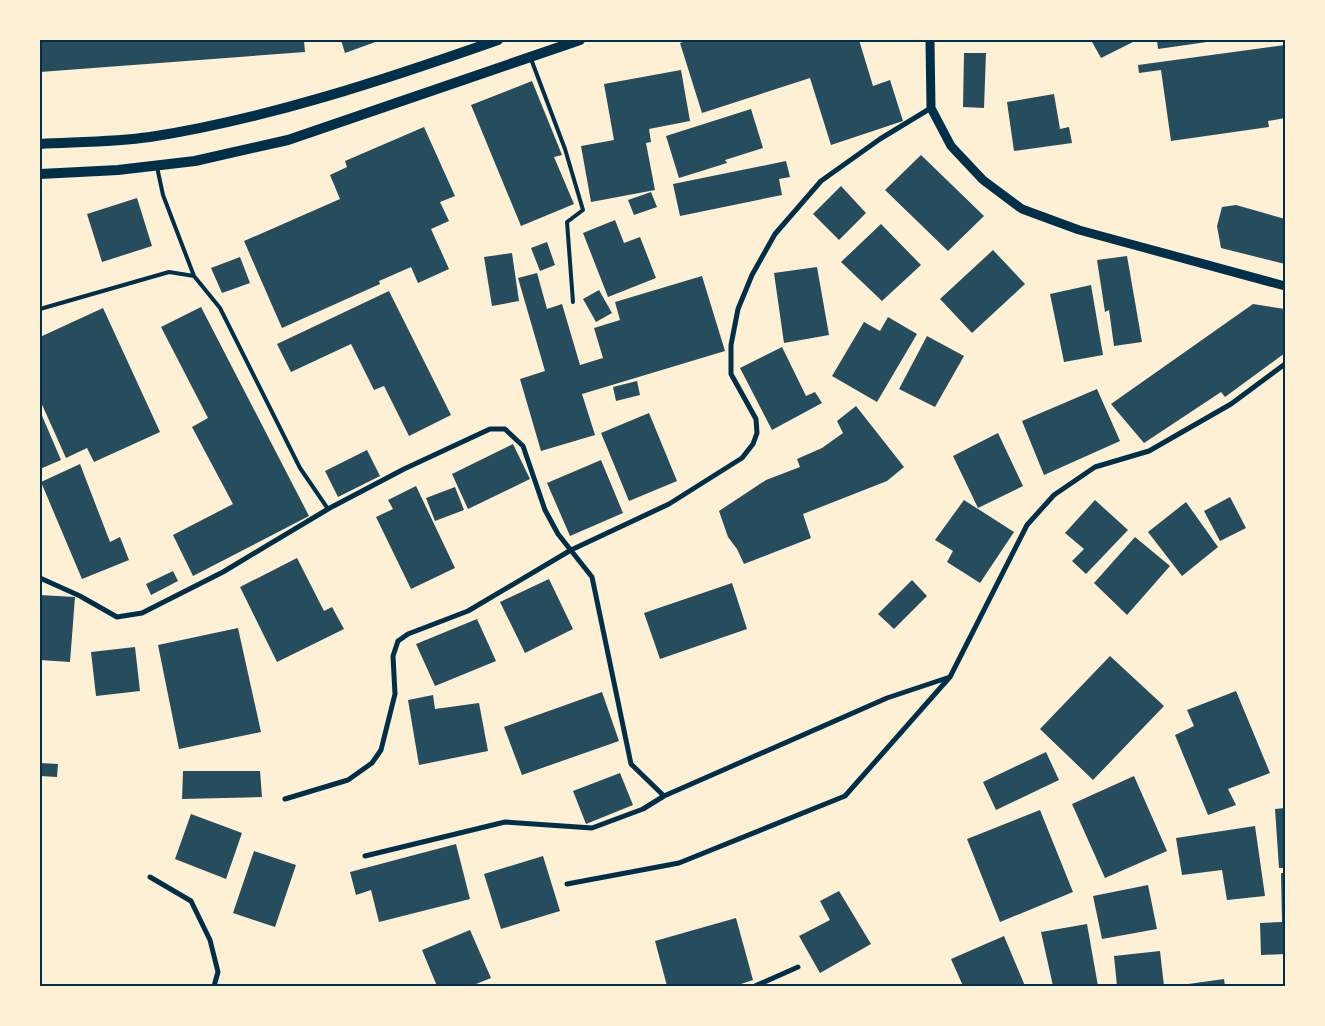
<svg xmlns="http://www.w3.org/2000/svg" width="1325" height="1026" font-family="Literata,serif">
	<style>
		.building { fill: #264d5e }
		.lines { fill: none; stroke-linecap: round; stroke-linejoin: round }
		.service { stroke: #003049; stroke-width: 4 }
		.minor { stroke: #003049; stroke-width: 5 }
		.tertiary { stroke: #003049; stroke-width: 9 }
		.secondary { stroke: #003049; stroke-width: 10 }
		.neatline { fill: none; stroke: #003049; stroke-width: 2 }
	</style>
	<rect width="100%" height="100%" fill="#fdf0d5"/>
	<!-- building -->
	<path class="building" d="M 40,40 L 304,40 L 305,52 L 40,72 Z
		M 341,40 L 381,40 L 345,53 Z
		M 689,40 L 859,40 L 873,86 L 890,80 L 903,121 L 831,145 L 810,78 L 702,113 L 680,43 Z
		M 1091,40 L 1137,40 L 1101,58 Z
		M 1157,40 L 1214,40 L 1214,41 L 1158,49 Z
		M 1285,45 L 1285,118 L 1268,121 L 1269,127 L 1171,141 L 1161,70 L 1139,73 L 1138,65 Z
		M 964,53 L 986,53 L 984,108 L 963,107 Z
		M 681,70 L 690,121 L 649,129 L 651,142 L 646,143 L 655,190 L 591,202 L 581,146 L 614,140 L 604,84 Z
		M 532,81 L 562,155 L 554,157 L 574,204 L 521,226 L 471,105 Z
		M 1054,94 L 1060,129 L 1069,127 L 1072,143 L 1014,151 L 1007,102 Z
		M 751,109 L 763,148 L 725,160 L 727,163 L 679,178 L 666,136 Z
		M 424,127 L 455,196 L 440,202 L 449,221 L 431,229 L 449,269 L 418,283 L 411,267 L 379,281 L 380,284 L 282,328 L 244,241 L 340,199 L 330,175 L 347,167 L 345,161 Z
		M 921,155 L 984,216 L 948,251 L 885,190 Z
		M 786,161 L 790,177 L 779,179 L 782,195 L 680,216 L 673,184 Z
		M 841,186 L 866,213 L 839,240 L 813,214 Z
		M 651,192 L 657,207 L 634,215 L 628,200 Z
		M 137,198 L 152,246 L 102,262 L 87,214 Z
		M 1236,205 L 1285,219 L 1285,264 L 1221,248 L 1217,226 L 1222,207 Z
		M 615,220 L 624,243 L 640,237 L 656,278 L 608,297 L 583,233 Z
		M 881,224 L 921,265 L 882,301 L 841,262 Z
		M 547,242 L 555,265 L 540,271 L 531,248 Z
		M 993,250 L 1025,284 L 972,333 L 940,299 Z
		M 512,253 L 519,301 L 492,306 L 484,257 Z
		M 1127,256 L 1142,342 L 1114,346 L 1109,310 L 1105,312 L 1097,260 Z
		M 240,257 L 250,283 L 222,293 L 211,268 Z
		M 817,267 L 829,335 L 784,343 L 774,273 Z
		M 537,273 L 547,309 L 562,304 L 580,365 L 603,358 L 594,328 L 620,320 L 615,302 L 702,276 L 725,351 L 582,394 L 595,435 L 541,451 L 520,379 L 545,371 L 518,278 Z
		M 1091,285 L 1103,355 L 1064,362 L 1050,294 Z
		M 599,290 L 612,313 L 596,322 L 583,299 Z
		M 389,291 L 451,415 L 409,436 L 384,386 L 374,390 L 351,344 L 291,372 L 277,344 Z
		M 1253,304 L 1285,309 L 1285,353 L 1225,397 L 1221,392 L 1144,443 L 1111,404 Z
		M 201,307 L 309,516 L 193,576 L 173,535 L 233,504 L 192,427 L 208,418 L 161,327 Z
		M 103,308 L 160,432 L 94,462 L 87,448 L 66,458 L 40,400 L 40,337 Z
		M 888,317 L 917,334 L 877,402 L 832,376 L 864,322 L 880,331 Z
		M 927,336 L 964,356 L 935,407 L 899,389 Z
		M 782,347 L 806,396 L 815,392 L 822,403 L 772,430 L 740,368 Z
		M 637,381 L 640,395 L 616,401 L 613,387 Z
		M 1097,389 L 1120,441 L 1044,475 L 1022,421 Z
		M 856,406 L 904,467 L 887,481 L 803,514 L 811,538 L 744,564 L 737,549 L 728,537 L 719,511 L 766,480 L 800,467 L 797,459 L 822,448 L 843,433 L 837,421 Z
		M 40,411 L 61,460 L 40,469 Z
		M 649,413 L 677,481 L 629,501 L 601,433 Z
		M 998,433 L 1023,486 L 978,508 L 953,456 Z
		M 513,444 L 530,479 L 468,509 L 452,474 Z
		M 367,450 L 380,476 L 338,497 L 325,471 Z
		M 601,460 L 623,513 L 570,536 L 547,483 Z
		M 80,464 L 110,542 L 120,537 L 129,560 L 82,579 L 41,482 Z
		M 416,486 L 455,568 L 411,589 L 376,517 L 393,509 L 388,500 Z
		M 455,487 L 464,510 L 435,521 L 426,498 Z
		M 1230,497 L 1246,528 L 1220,541 L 1204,511 Z
		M 964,500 L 1014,532 L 980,583 L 947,562 L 953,551 L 935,540 Z
		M 1095,500 L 1128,530 L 1086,574 L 1072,561 L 1084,549 L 1065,533 Z
		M 1186,502 L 1218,547 L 1182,576 L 1148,532 Z
		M 1135,537 L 1170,566 L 1127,615 L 1094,583 Z
		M 297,558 L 324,611 L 332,607 L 344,629 L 277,662 L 240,587 Z
		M 173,571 L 178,581 L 151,595 L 146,584 Z
		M 549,579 L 573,629 L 525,653 L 500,602 Z
		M 912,580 L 927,596 L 894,629 L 878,614 Z
		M 732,583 L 747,629 L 660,659 L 644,613 Z
		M 40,595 L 75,597 L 70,662 L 40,660 Z
		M 477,619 L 496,661 L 435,686 L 416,644 Z
		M 238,628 L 261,732 L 179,749 L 158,645 Z
		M 135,647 L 140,691 L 96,696 L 91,652 Z
		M 1110,656 L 1164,706 L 1093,780 L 1040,729 Z
		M 1236,691 L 1270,773 L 1228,789 L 1236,805 L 1208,815 L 1175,735 L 1194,726 L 1187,710 Z
		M 602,692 L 619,741 L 522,775 L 504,727 Z
		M 433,695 L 435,709 L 479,703 L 488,751 L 419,765 L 408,700 Z
		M 1046,752 L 1059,780 L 996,810 L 983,782 Z
		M 40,763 L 58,764 L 57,777 L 40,776 Z
		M 183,771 L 260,771 L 262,797 L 182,799 Z
		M 620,773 L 633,805 L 586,824 L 573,791 Z
		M 1134,776 L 1167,851 L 1105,878 L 1072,804 Z
		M 1285,808 L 1285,868 L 1279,868 L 1275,809 Z
		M 1040,810 L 1073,892 L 1000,922 L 967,839 Z
		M 191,814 L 242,833 L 226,879 L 175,859 Z
		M 1255,826 L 1265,896 L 1227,900 L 1222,870 L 1182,875 L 1176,838 Z
		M 456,844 L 470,899 L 379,922 L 371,890 L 356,895 L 350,872 Z
		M 254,851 L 296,865 L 275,927 L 233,913 Z
		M 543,856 L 560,911 L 501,929 L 484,874 Z
		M 1281,873 L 1285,873 L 1285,954 L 1261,955 L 1260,923 L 1282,922 Z
		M 1148,885 L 1157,929 L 1102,939 L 1093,896 Z
		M 839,891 L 871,944 L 820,973 L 799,936 L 830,920 L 820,901 Z
		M 736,918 L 753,980 L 735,986 L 667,986 L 655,941 Z
		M 1087,924 L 1098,986 L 1053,986 L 1041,932 Z
		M 470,930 L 491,978 L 471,986 L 437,986 L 422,950 Z
		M 1004,936 L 1025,986 L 963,986 L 951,959 Z
		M 1160,951 L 1164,986 L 1117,986 L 1114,956 Z
		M 1224,979 L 1225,986 L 1181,986 L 1181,985 Z"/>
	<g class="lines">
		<!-- service -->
		<path class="service" d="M 531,59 L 565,149 L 583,210 L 567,222 L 573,302
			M 157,167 L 163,195 L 194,276
			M 40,309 L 169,272 L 194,276 L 220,308 L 300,468 L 328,509"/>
		<!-- minor -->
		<path class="minor" d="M 40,578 L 80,596 L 117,617 L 142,613 L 223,572 L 328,509 L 404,469 L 490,429 L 505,429 L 523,446 L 545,510 L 558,534 L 592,577 L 631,764 L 664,796 L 887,698 L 950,677 L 1027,525 L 1054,495 L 1095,467 L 1149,451 L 1231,404 L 1285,364
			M 285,799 L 348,780 L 372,763 L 381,750 L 395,694 L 393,656 L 398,641 L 408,634 L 468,611 L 571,550 L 669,504 L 742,458 L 753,444 L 757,433 L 756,419 L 731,374 L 731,345 L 738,309 L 752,275 L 775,234 L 821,181 L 880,139 L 931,108
			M 365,856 L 505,822 L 592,828 L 643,809 L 664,796
			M 150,877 L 191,901 L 210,940 L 218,972 L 214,986
			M 567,884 L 679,863 L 845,796 L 949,678
			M 755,986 L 798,967"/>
		<!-- tertiary -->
		<path class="tertiary" d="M 930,41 L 931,108 L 951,146 L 983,180 L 1022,209 L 1079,230 L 1285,286"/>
		<!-- secondary -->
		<path class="secondary" d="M 40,144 C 76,142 114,142 150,137 C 270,118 384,80 498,40
			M 40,174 L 118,170 L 195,161 L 288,140 L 580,40"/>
	</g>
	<!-- border -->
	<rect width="1325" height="1026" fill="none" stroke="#fdf0d5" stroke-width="82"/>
	<rect x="41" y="41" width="1243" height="944" class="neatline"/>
</svg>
